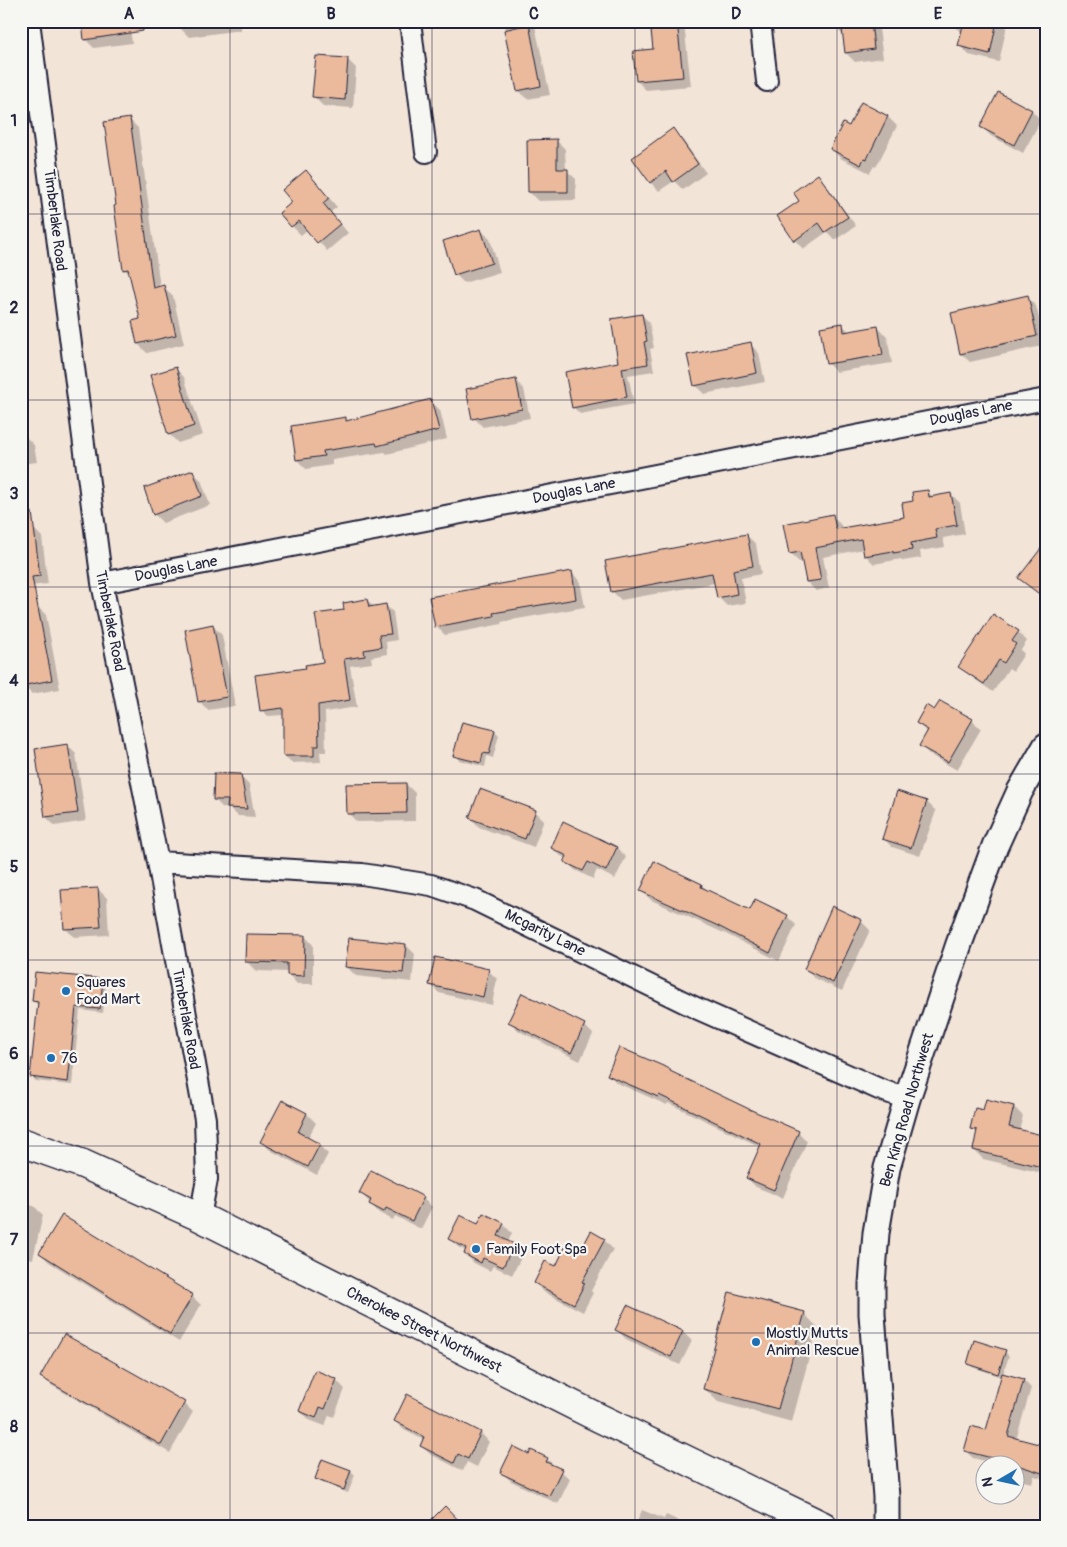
<svg xmlns="http://www.w3.org/2000/svg" width="1067" height="1547" font-family="Pangolin,sans-serif">
	<style>
		.shadow { fill: #0003; fill-rule: evenodd }
		.building { fill: #ebba9c; stroke: #22223b }
		.lines { fill: none; stroke-linecap: round; stroke-linejoin: round }
		.minor-casing { stroke: #22223b; stroke-width: 24 }
		.tertiary-casing { stroke: #22223b; stroke-width: 29 }
		.secondary-casing { stroke: #22223b; stroke-width: 31 }
		.minor { stroke: #f6f6f2; stroke-width: 20 }
		.tertiary { stroke: #f6f6f2; stroke-width: 25 }
		.secondary { stroke: #f6f6f2; stroke-width: 28 }
		.grid { fill: none; stroke: #22223b; stroke-width: 1; stroke-opacity: 0.55 }
		.poi-dot { fill: #1f6fb2; stroke: #f6f6f2; stroke-width: 2 }
		.labels { text-anchor: middle; dominant-baseline: central; stroke-width: 4.5; stroke-linejoin: round; paint-order: stroke }
		.street-label { font-size: 15px; fill: #22223b; stroke: #f6f6f2 }
		.poi-label { font-size: 15px; fill: #22223b; stroke: #f6f6f2; text-anchor: start }
		.neatline { fill: none; stroke: #22223b; stroke-width: 2 }
		.grid-label { font-size: 16px; text-anchor: middle; font-weight: bold; fill: #22223b }
	</style>
	<rect width="100%" height="100%" fill="#f3e4d8"/>
	<filter id="ink" filterUnits="userSpaceOnUse"><feTurbulence type="fractalNoise" baseFrequency=".02" numOctaves="2"/><feDisplacementMap in="SourceGraphic" scale="10" xChannelSelector="R" yChannelSelector="G"/><feConvolveMatrix kernelMatrix="1 2 1 2 8 2 1 2 1" color-interpolation-filters="sRGB"/></filter>
	<g filter="url(#ink)">
		<!-- shadow -->
		<path class="shadow" d="M 129,21 L 132,43 L 94,48 L 85,39 Z
			M 179,21 L 239,21 L 241,30 L 189,37 L 180,28 Z
			M 280,21 L 315,21 L 284,26 Z
			M 504,21 L 534,21 L 550,95 L 527,99 L 518,90 Z
			M 651,21 L 682,21 L 684,24 L 691,86 L 646,90 L 637,81 L 654,51 Z
			M 837,21 L 878,21 L 883,58 L 855,62 L 846,53 L 844,36 L 838,30 Z
			M 952,21 L 1008,21 L 999,62 L 969,55 L 960,46 L 963,33 L 951,24 ZM 960,25 L 969,27 L 969,30 L 960,28 Z
			M 347,59 L 356,68 L 353,108 L 323,106 L 314,97 Z
			M 999,94 L 1032,111 L 1041,120 L 1023,153 L 991,136 L 982,127 Z
			M 861,104 L 888,117 L 897,126 L 876,167 L 874,166 L 870,173 L 840,158 L 832,149 L 849,128 Z
			M 129,119 L 138,128 L 160,287 L 164,287 L 173,296 L 184,344 L 147,353 L 138,344 L 133,322 L 142,320 L 131,276 L 124,269 L 118,206 Z
			M 673,130 L 682,139 L 706,173 L 683,190 L 674,181 L 659,191 L 650,182 Z
			M 556,140 L 565,149 L 566,170 L 576,179 L 576,200 L 538,201 L 529,192 Z
			M 306,171 L 337,207 L 331,212 L 348,233 L 327,251 L 308,229 L 301,235 L 292,226 L 294,203 Z
			M 818,176 L 826,185 L 856,226 L 835,240 L 827,232 L 803,249 L 795,240 L 800,201 Z
			M 481,230 L 490,239 L 500,272 L 464,283 L 455,274 Z
			M 1027,297 L 1036,306 L 1046,345 L 970,362 L 961,354 Z
			M 642,315 L 649,322 L 654,348 L 650,349 L 654,371 L 628,375 L 634,404 L 580,414 L 573,407 L 619,363 Z
			M 842,325 L 850,332 L 878,328 L 887,336 L 892,363 L 836,372 L 827,363 Z
			M 750,344 L 759,353 L 765,382 L 704,394 L 695,385 Z
			M 175,368 L 184,377 L 203,435 L 178,443 L 169,434 Z
			M 515,380 L 524,389 L 530,418 L 483,427 L 474,418 Z
			M 431,401 L 440,410 L 447,439 L 387,454 L 385,452 L 332,460 L 332,465 L 306,469 L 297,460 L 292,427 L 345,419 L 348,422 Z
			M 25,436 L 34,445 L 37,462 L 22,464 L 26,495 L 21,495 L 21,437 Z
			M 192,471 L 201,480 L 210,505 L 163,523 L 154,514 Z
			M 927,491 L 933,497 L 951,494 L 960,503 L 965,534 L 943,538 L 945,547 L 920,551 L 921,558 L 903,561 L 901,559 L 874,564 L 865,555 L 864,549 L 823,557 L 829,588 L 816,591 L 807,582 L 803,561 L 799,562 L 790,553 L 832,516 L 841,525 L 842,529 L 906,518 L 915,502 Z
			M 33,528 L 42,537 L 48,584 L 21,587 Z
			M 747,536 L 756,544 L 761,574 L 741,578 L 746,603 L 727,606 L 718,597 L 715,583 L 621,600 L 612,591 Z
			M 1046,544 L 1046,600 L 1020,578 Z
			M 571,572 L 580,581 L 585,607 L 501,622 L 502,624 L 445,635 L 436,626 Z
			M 367,600 L 374,607 L 385,605 L 393,612 L 397,640 L 386,642 L 387,654 L 371,657 L 372,663 L 350,666 L 357,707 L 325,712 L 326,752 L 320,752 L 321,762 L 292,763 L 284,756 L 284,715 L 268,716 L 261,709 L 307,669 L 324,663 L 345,611 Z
			M 37,606 L 46,615 L 60,689 L 32,694 L 23,685 Z
			M 213,626 L 222,635 L 235,706 L 208,710 L 199,701 Z
			M 1018,632 L 1027,641 L 1021,650 L 1024,654 L 1013,671 L 1009,668 L 993,692 L 969,675 L 960,666 Z
			M 935,712 L 972,720 L 981,729 L 957,770 L 930,755 L 921,746 L 928,733 L 917,723 Z
			M 463,723 L 495,731 L 499,735 L 493,758 L 487,756 L 485,767 L 459,760 L 455,756 Z
			M 67,745 L 76,754 L 86,821 L 55,826 L 46,817 Z
			M 240,776 L 249,785 L 255,817 L 238,816 L 230,809 L 223,808 L 214,799 Z
			M 406,784 L 415,793 L 415,821 L 357,822 L 348,813 Z
			M 927,802 L 936,811 L 920,856 L 892,847 L 883,838 Z
			M 535,811 L 544,820 L 534,847 L 479,827 L 470,818 Z
			M 552,848 L 617,848 L 626,857 L 615,879 L 597,870 L 593,879 L 575,870 L 566,862 L 567,859 L 561,856 Z
			M 702,885 L 708,891 L 751,912 L 787,916 L 796,925 L 779,961 L 726,934 L 651,900 L 642,891 Z
			M 98,889 L 107,898 L 109,935 L 74,937 L 65,928 Z
			M 861,921 L 870,930 L 842,991 L 814,978 L 805,969 Z
			M 305,936 L 313,945 L 313,984 L 297,984 L 289,975 L 289,972 L 256,971 L 247,962 Z
			M 406,945 L 415,954 L 412,982 L 356,976 L 347,967 Z
			M 488,970 L 497,979 L 492,1005 L 439,993 L 430,984 Z
			M 102,980 L 106,985 L 103,1013 L 80,1010 L 72,1085 L 36,1081 L 32,1077 L 39,1005 L 33,1001 Z
			M 510,1022 L 584,1025 L 593,1034 L 580,1061 L 519,1031 Z
			M 670,1070 L 673,1074 L 798,1132 L 807,1141 L 783,1198 L 756,1187 L 747,1178 L 761,1147 L 668,1103 L 667,1105 L 617,1083 L 608,1074 Z
			M 283,1101 L 307,1114 L 316,1123 L 308,1138 L 319,1145 L 328,1154 L 317,1175 L 270,1150 L 261,1141 Z
			M 1014,1107 L 1023,1116 L 1019,1131 L 1046,1137 L 1046,1174 L 983,1159 L 974,1150 L 978,1134 L 972,1128 L 984,1111 Z
			M 361,1193 L 423,1198 L 432,1207 L 421,1229 L 395,1216 L 393,1220 L 379,1213 Z
			M 21,1203 L 34,1206 L 43,1215 L 33,1259 L 21,1257 Z
			M 63,1216 L 192,1296 L 201,1305 L 179,1342 L 49,1262 L 40,1253 Z
			M 503,1224 L 512,1233 L 508,1242 L 514,1245 L 523,1254 L 512,1275 L 493,1266 L 490,1271 L 474,1263 L 465,1254 L 466,1251 L 458,1247 L 449,1238 L 478,1225 Z
			M 604,1240 L 613,1249 L 591,1291 L 593,1293 L 583,1312 L 544,1292 L 535,1283 L 556,1268 Z
			M 628,1306 L 683,1332 L 692,1341 L 680,1365 L 626,1339 L 617,1330 Z
			M 804,1313 L 817,1327 L 792,1422 L 718,1402 L 704,1388 Z
			M 1005,1352 L 1009,1356 L 1003,1374 L 1023,1380 L 1031,1388 L 1016,1440 L 1046,1447 L 1046,1479 L 1034,1476 L 1032,1483 L 1014,1479 L 1014,1464 L 996,1464 L 973,1458 L 965,1451 L 987,1432 L 1002,1377 L 972,1367 L 968,1363 Z
			M 42,1376 L 184,1403 L 193,1412 L 170,1453 L 51,1385 Z
			M 336,1380 L 345,1389 L 334,1417 L 329,1415 L 325,1426 L 309,1420 L 300,1411 Z
			M 395,1421 L 481,1433 L 489,1442 L 477,1467 L 467,1462 L 463,1471 L 430,1454 L 421,1446 L 424,1440 L 404,1430 Z
			M 530,1456 L 547,1459 L 570,1479 L 558,1504 L 511,1481 L 502,1473 Z
			M 323,1461 L 351,1471 L 355,1475 L 348,1493 L 320,1482 L 316,1478 Z
			M 642,1510 L 664,1519 L 666,1515 L 690,1526 L 635,1526 Z"/>
		<!-- building -->
		<path class="building" d="M 82,21 L 143,21 L 143,31 L 84,40 Z
			M 650,21 L 677,21 L 683,77 L 636,81 L 633,51 L 653,49 Z
			M 841,21 L 871,21 L 874,49 L 845,53 Z
			M 964,21 L 997,21 L 990,54 L 958,46 Z
			M 529,24 L 541,86 L 517,91 L 504,30 Z
			M 316,56 L 348,58 L 345,100 L 312,97 Z
			M 998,92 L 1032,110 L 1014,145 L 980,127 Z
			M 861,102 L 888,116 L 867,159 L 864,158 L 861,165 L 830,149 L 843,123 L 849,126 Z
			M 130,118 L 153,288 L 164,285 L 176,335 L 137,344 L 132,321 L 140,319 L 128,269 L 123,270 L 114,206 L 116,205 L 104,122 Z
			M 673,128 L 698,164 L 673,182 L 666,171 L 650,183 L 632,158 Z
			M 557,139 L 557,169 L 568,169 L 568,192 L 528,192 L 527,140 Z
			M 306,170 L 329,198 L 323,203 L 340,224 L 317,243 L 299,221 L 291,227 L 279,213 L 292,202 L 282,190 Z
			M 818,174 L 848,217 L 825,232 L 819,223 L 794,241 L 777,216 L 799,201 L 793,192 Z
			M 481,229 L 492,263 L 454,275 L 443,241 Z
			M 1028,295 L 1037,336 L 960,354 L 951,313 Z
			M 642,314 L 647,341 L 644,342 L 648,364 L 622,368 L 627,397 L 572,408 L 565,372 L 618,362 L 611,319 Z
			M 843,323 L 844,332 L 878,326 L 883,355 L 826,364 L 820,327 Z
			M 751,342 L 757,373 L 694,386 L 687,355 Z
			M 176,367 L 194,426 L 168,435 L 150,375 Z
			M 516,379 L 522,409 L 472,419 L 466,389 Z
			M 431,399 L 439,430 L 377,446 L 376,443 L 323,451 L 324,456 L 296,460 L 291,426 L 346,417 L 346,421 Z
			M 193,470 L 202,496 L 153,515 L 144,488 Z
			M 928,490 L 929,497 L 951,493 L 957,525 L 935,529 L 937,538 L 911,543 L 912,550 L 893,553 L 893,551 L 864,556 L 861,539 L 815,548 L 821,580 L 806,582 L 800,552 L 789,554 L 783,524 L 833,514 L 836,529 L 904,517 L 902,503 L 913,501 L 912,492 Z
			M 32,512 L 40,576 L 32,577 L 52,680 L 21,686 L 21,513 Z
			M 747,534 L 753,566 L 733,570 L 737,594 L 717,598 L 712,573 L 611,592 L 605,561 Z
			M 1046,542 L 1046,599 L 1018,578 Z
			M 572,571 L 576,599 L 493,613 L 494,616 L 435,627 L 429,597 Z
			M 367,599 L 369,607 L 386,604 L 391,634 L 379,635 L 381,647 L 364,650 L 365,656 L 344,659 L 350,700 L 318,705 L 319,746 L 314,746 L 314,756 L 283,756 L 283,708 L 260,711 L 255,675 L 306,668 L 305,665 L 323,662 L 315,614 L 344,610 L 343,603 Z
			M 993,614 L 1019,631 L 1012,641 L 1016,644 L 1004,663 L 999,660 L 984,684 L 958,667 Z
			M 213,624 L 227,697 L 198,702 L 185,630 Z
			M 940,701 L 973,719 L 948,762 L 919,746 L 928,730 L 916,723 L 926,705 L 934,710 Z
			M 462,722 L 495,730 L 489,754 L 483,753 L 481,763 L 453,756 Z
			M 68,744 L 78,813 L 45,817 L 35,749 Z
			M 214,773 L 241,774 L 247,809 L 227,808 L 228,800 L 213,800 Z
			M 406,783 L 407,813 L 347,814 L 346,784 Z
			M 480,789 L 536,810 L 525,839 L 469,818 Z
			M 897,791 L 927,801 L 911,848 L 882,839 Z
			M 563,821 L 617,847 L 606,871 L 588,862 L 583,871 L 564,862 L 567,856 L 551,848 Z
			M 654,861 L 702,884 L 701,887 L 750,910 L 755,899 L 788,915 L 770,953 L 716,925 L 640,891 Z
			M 98,888 L 101,927 L 64,929 L 61,890 Z
			M 832,906 L 862,920 L 833,983 L 804,969 Z
			M 246,934 L 305,935 L 304,976 L 287,975 L 287,963 L 245,962 Z
			M 349,938 L 406,944 L 403,973 L 345,967 Z
			M 435,957 L 489,969 L 483,997 L 429,985 Z
			M 35,972 L 103,979 L 100,1009 L 76,1007 L 68,1082 L 30,1077 L 38,1002 L 32,1001 Z
			M 522,993 L 585,1024 L 571,1053 L 508,1022 Z
			M 619,1047 L 670,1069 L 670,1071 L 749,1109 L 799,1131 L 774,1190 L 746,1178 L 761,1144 L 659,1095 L 658,1097 L 607,1075 Z
			M 986,1099 L 1014,1106 L 1009,1127 L 1046,1136 L 1046,1168 L 973,1150 L 977,1130 L 970,1129 L 975,1108 L 983,1110 Z
			M 282,1100 L 307,1113 L 298,1132 L 320,1144 L 308,1167 L 260,1142 Z
			M 371,1170 L 424,1197 L 412,1221 L 386,1208 L 384,1212 L 369,1204 L 371,1200 L 359,1193 Z
			M 483,1213 L 504,1223 L 498,1236 L 514,1244 L 503,1267 L 483,1258 L 481,1263 L 464,1254 L 466,1248 L 448,1239 L 460,1215 L 478,1224 Z
			M 62,1215 L 193,1295 L 170,1334 L 39,1253 Z
			M 591,1231 L 605,1239 L 582,1282 L 585,1283 L 574,1304 L 534,1283 L 545,1261 L 556,1266 L 567,1243 L 581,1250 Z
			M 729,1292 L 805,1312 L 778,1409 L 703,1389 Z
			M 627,1305 L 683,1331 L 671,1357 L 615,1330 Z
			M 64,1334 L 185,1402 L 161,1445 L 40,1377 Z
			M 974,1340 L 1006,1350 L 998,1374 L 967,1364 Z
			M 315,1370 L 337,1379 L 325,1409 L 320,1407 L 316,1418 L 299,1411 Z
			M 1002,1373 L 1024,1379 L 1008,1436 L 1046,1446 L 1046,1460 L 1042,1473 L 1014,1464 L 994,1464 L 996,1459 L 964,1451 L 971,1426 L 986,1430 Z
			M 407,1394 L 481,1432 L 468,1459 L 458,1454 L 454,1463 L 420,1446 L 424,1437 L 394,1421 Z
			M 513,1446 L 529,1454 L 531,1450 L 548,1458 L 546,1462 L 562,1469 L 549,1496 L 500,1473 Z
			M 322,1459 L 351,1470 L 344,1490 L 315,1479 Z
			M 445,1506 L 464,1526 L 425,1526 Z"/>
		<g class="lines">
			<!-- minor casing -->
			<g class="minor-casing">
				<path id="minor" d="M 29,21 L 102,583 L 158,862 L 205,1119 L 207,1179 L 200,1217
					M 410,21 L 426,152
					M 760,21 L 767,81
					M 102,583 L 1046,399
					M 158,862 L 362,874 L 431,885 L 475,900 L 696,1008 L 879,1089 L 907,1099"/>
			</g>
			<!-- tertiary casing -->
			<g class="tertiary-casing">
				<path id="tertiary" d="M 886,1526 L 886,1497 L 872,1314 L 872,1284 L 876,1233 L 887,1168 L 907,1099 L 959,944 L 995,846 L 1020,791 L 1046,746"/>
			</g>
			<!-- secondary casing -->
			<g class="secondary-casing">
				<path id="secondary" d="M 21,1142 L 83,1164 L 200,1217 L 589,1413 L 823,1526"/>
			</g>
			<!-- minor -->
			<use href="#minor" class="minor"/>
			<!-- tertiary -->
			<use href="#tertiary" class="tertiary"/>
			<!-- secondary -->
			<use href="#secondary" class="secondary"/>
		</g>
	</g>
	<!-- grid -->
	<path class="grid" d="M 230,21 L 230,1526M 432,21 L 432,1526M 635,21 L 635,1526M 837,21 L 837,1526M 21,214 L 1046,214M 21,400 L 1046,400M 21,587 L 1046,587M 21,774 L 1046,774M 21,960 L 1046,960M 21,1146 L 1046,1146M 21,1333 L 1046,1333"/>
	<!-- markers -->
	<g class="poi-dot">
		<circle cx="66" cy="991" r="5"/>
		<circle cx="51" cy="1058" r="5"/>
		<circle cx="476" cy="1249" r="5"/>
		<circle cx="756" cy="1342" r="5"/>
	</g>
	<g class="labels">
		<!-- street labels -->
		<g class="street-label">
			<text transform="translate(55 220) rotate(83)">Timberlake Road</text>
			<text transform="translate(971 413) rotate(-11)">Douglas Lane</text>
			<text transform="translate(574 491) rotate(-11)">Douglas Lane</text>
			<text transform="translate(176 569) rotate(-11)">Douglas Lane</text>
			<text transform="translate(110 621) rotate(79)">Timberlake Road</text>
			<text transform="translate(545 933) rotate(26)">Mcgarity Lane</text>
			<text transform="translate(186 1019) rotate(80)">Timberlake Road</text>
			<text transform="translate(907 1110) rotate(-74)">Ben King Road Northwest</text>
			<text transform="translate(424 1330) rotate(27)">Cherokee Street Northwest</text>
		</g>
		<!-- poi labels -->
		<g class="poi-label">
			<text x="76" y="982">Squares<tspan x="76" dy="17">Food Mart</tspan></text>
			<text x="61" y="1058">76</text>
			<text x="486" y="1249">Family Foot Spa</text>
			<text x="766" y="1333">Mostly Mutts<tspan x="766" dy="17">Animal Rescue</tspan></text>
		</g>
	</g>
	<!-- margin -->
	<rect width="1067" height="1547" fill="none" stroke="#f6f6f2" stroke-width="55"/>
	<!-- north arrow -->
	<g transform="translate(1000 1480) rotate(261)"><circle r="24" fill="#f6f6f2" stroke="#a1a1a9"/>
	<path d="M0-4L9 19L0 12L-9 19Z" fill="#1f6fb2"/>
	<text y="-8" font-size="14" font-weight="bold" text-anchor="middle" fill="#22223b">N</text>
	</g>
	<rect x="28" y="28" width="1012" height="1492" class="neatline"/>
	<g class="grid-label">
		<text x="129" y="19">A</text>
		<text x="331" y="19">B</text>
		<text x="534" y="19">C</text>
		<text x="736" y="19">D</text>
		<text x="938" y="19">E</text>
		<text x="14" y="126">1</text>
		<text x="14" y="313">2</text>
		<text x="14" y="499">3</text>
		<text x="14" y="686">4</text>
		<text x="14" y="872">5</text>
		<text x="14" y="1059">6</text>
		<text x="14" y="1245">7</text>
		<text x="14" y="1432">8</text>
	</g>
</svg>
